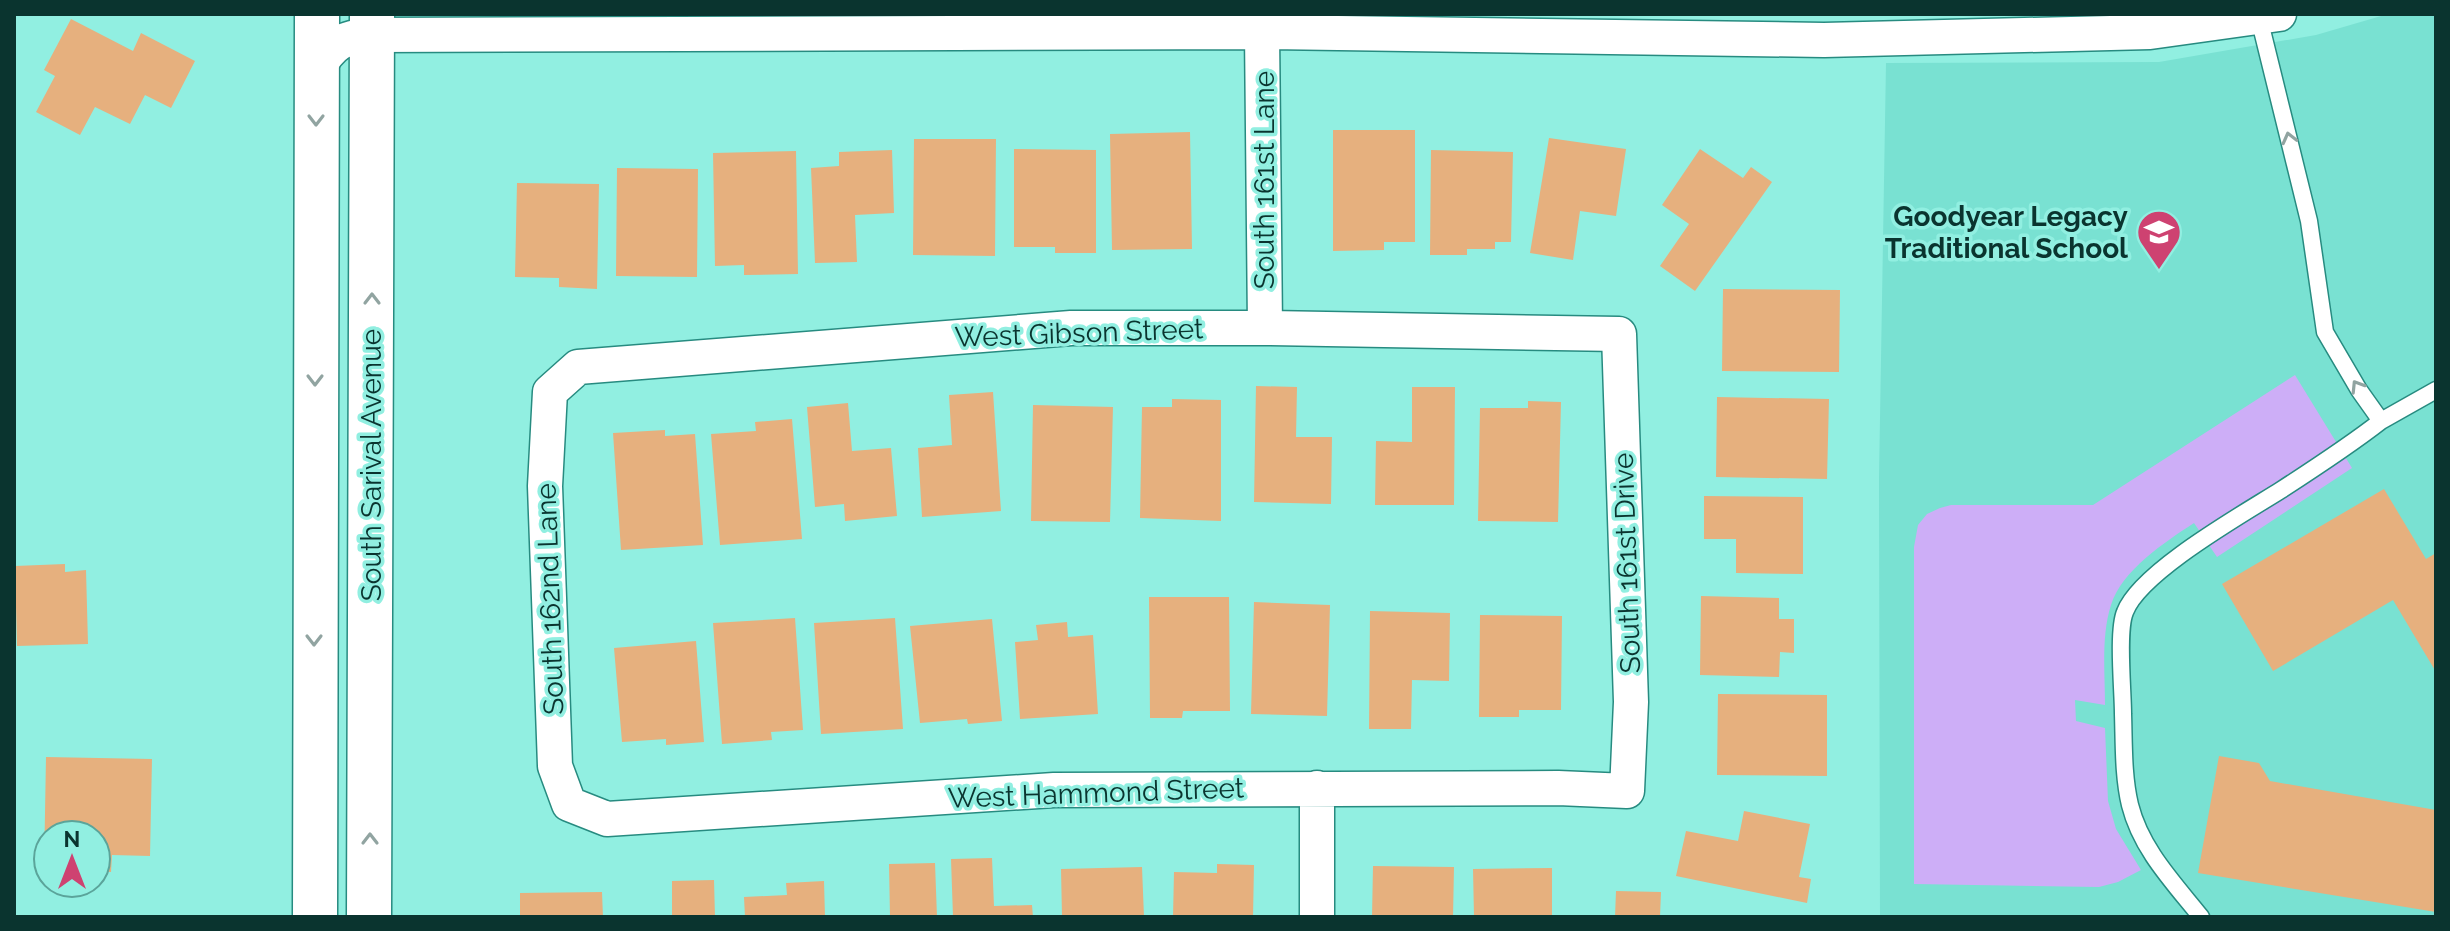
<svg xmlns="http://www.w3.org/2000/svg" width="2450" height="931" font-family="Raleway,sans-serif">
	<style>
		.built { fill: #79e1d2 }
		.green { fill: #cdaef7 }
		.building { fill: #e6b07e }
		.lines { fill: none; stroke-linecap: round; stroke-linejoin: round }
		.service-casing { stroke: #278b80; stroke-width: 19 }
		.minor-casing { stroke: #278b80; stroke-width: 37 }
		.secondary-casing { stroke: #278b80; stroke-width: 47 }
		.service { stroke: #fff; stroke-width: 16 }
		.minor { stroke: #fff; stroke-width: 34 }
		.secondary { stroke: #fff; stroke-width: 44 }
		.oneway { stroke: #91a4a1 }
		.labels { text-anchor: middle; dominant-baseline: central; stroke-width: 7; stroke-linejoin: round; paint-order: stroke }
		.street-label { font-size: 28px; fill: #0a342f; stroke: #91efe1 }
		.poi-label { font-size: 28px; font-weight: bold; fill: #0a342f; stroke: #91efe1; text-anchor: end }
	</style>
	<rect width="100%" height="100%" fill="#91efe1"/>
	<!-- built -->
	<path class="built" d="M 2388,14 L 2436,14 L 2436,917 L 1880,917 L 1879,478 L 1886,63 L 2159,62 L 2316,35 Z"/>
	<!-- green -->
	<path class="green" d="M 2295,375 L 2352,468 L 2217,557 L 2194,523 C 2165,542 2122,570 2111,605 C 2101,636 2105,673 2105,705 L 2075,700 L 2076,721 L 2105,728 L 2108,801 L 2116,829 L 2141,870 L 2118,882 L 2099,887 L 1914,884 L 1914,547 L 1918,525 L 1927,514 L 1940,508 L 1951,505 L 2093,505 Z"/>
	<!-- building -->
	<path class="building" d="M 71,19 L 133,51 L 141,33 L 195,61 L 171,108 L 145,95 L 130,124 L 95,107 L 80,135 L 36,112 L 55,76 L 44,70 Z
		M 1333,130 L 1415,130 L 1415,242 L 1384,242 L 1384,250 L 1333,251 Z
		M 1190,132 L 1192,249 L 1112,250 L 1110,134 Z
		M 1549,138 L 1626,149 L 1616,216 L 1580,211 L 1573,260 L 1530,253 Z
		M 914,139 L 996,139 L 995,256 L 913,255 Z
		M 1014,149 L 1096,150 L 1096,253 L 1055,253 L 1055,247 L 1014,247 Z
		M 1700,149 L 1743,178 L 1751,167 L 1772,182 L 1695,291 L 1660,266 L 1689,224 L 1662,205 Z
		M 892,150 L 894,213 L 855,215 L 857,262 L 815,263 L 811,168 L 839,166 L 839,152 Z
		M 1431,150 L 1513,152 L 1511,242 L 1495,242 L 1495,249 L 1467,249 L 1467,255 L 1430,255 Z
		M 796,151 L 798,274 L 744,275 L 744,265 L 715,266 L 713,153 Z
		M 617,168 L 698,169 L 697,277 L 616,276 Z
		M 517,183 L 599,184 L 597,289 L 559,287 L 559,278 L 515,277 Z
		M 1723,289 L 1840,290 L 1839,372 L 1722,371 Z
		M 1256,386 L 1297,387 L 1296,437 L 1332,437 L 1331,504 L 1254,502 Z
		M 1412,387 L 1455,387 L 1454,505 L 1375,505 L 1376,441 L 1412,442 Z
		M 993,392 L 1001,511 L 922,517 L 918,448 L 952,445 L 949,395 Z
		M 1717,397 L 1829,399 L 1827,479 L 1716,477 Z
		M 1172,399 L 1221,400 L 1221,521 L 1140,518 L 1142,407 L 1172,407 Z
		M 1528,401 L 1561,402 L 1558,522 L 1478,521 L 1480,408 L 1528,408 Z
		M 848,403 L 852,451 L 891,448 L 897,516 L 845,521 L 844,504 L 815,507 L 807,407 Z
		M 1033,405 L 1113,407 L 1110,522 L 1031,521 Z
		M 792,419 L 802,539 L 720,545 L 711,434 L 756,431 L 755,422 Z
		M 665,430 L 665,436 L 695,434 L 703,545 L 621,550 L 613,433 Z
		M 2384,489 L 2426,559 L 2436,553 L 2436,672 L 2393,600 L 2273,671 L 2222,584 Z
		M 1704,496 L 1803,497 L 1803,574 L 1736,573 L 1736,539 L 1704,539 Z
		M 65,564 L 65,572 L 86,570 L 88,644 L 17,646 L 15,566 Z
		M 1701,596 L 1779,598 L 1779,619 L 1794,619 L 1794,653 L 1780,652 L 1779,677 L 1700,675 Z
		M 1149,597 L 1229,597 L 1230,711 L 1183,711 L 1182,718 L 1150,718 Z
		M 1254,602 L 1330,605 L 1327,716 L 1251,714 Z
		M 1370,611 L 1450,613 L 1449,681 L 1412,680 L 1411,729 L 1369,729 Z
		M 1480,615 L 1562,616 L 1561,710 L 1519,710 L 1519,717 L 1479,717 Z
		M 795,618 L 803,730 L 771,732 L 772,740 L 722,744 L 713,623 Z
		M 895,618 L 903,729 L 821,734 L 814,623 Z
		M 992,619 L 1002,721 L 968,724 L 967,719 L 920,723 L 910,626 Z
		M 1067,622 L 1068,637 L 1093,635 L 1098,714 L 1020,719 L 1015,642 L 1038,640 L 1036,625 Z
		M 696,641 L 704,742 L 666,745 L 666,739 L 622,742 L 614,648 Z
		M 1718,694 L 1827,695 L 1827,776 L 1717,775 Z
		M 2219,756 L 2259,763 L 2270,781 L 2436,810 L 2436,912 L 2198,873 Z
		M 46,757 L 152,759 L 150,856 L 112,855 L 111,872 L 96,871 L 96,835 L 48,835 L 48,870 L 44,870 Z
		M 1744,811 L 1810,824 L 1799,877 L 1811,879 L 1807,903 L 1676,876 L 1686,831 L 1738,841 Z
		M 992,858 L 994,906 L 1032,905 L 1033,917 L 953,917 L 951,859 Z
		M 935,863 L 937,917 L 890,917 L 889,864 Z
		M 1217,864 L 1254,865 L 1253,917 L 1173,917 L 1174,872 L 1217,873 Z
		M 1373,866 L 1454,867 L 1453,917 L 1372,917 Z
		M 1142,867 L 1144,917 L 1062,917 L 1061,869 Z
		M 1552,868 L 1552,917 L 1474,917 L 1473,869 Z
		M 714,880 L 715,917 L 672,917 L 672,881 Z
		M 824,881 L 825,917 L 745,917 L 744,897 L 787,895 L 786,883 Z
		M 1616,891 L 1661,892 L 1660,917 L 1615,917 Z
		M 602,892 L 603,917 L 520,917 L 520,893 Z"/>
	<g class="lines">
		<!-- service casing -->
		<g class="service-casing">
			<path id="service" d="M 2259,18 L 2309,221 L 2325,332 L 2359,390 L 2381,421 L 2436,390
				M 2201,917 C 2173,882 2141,849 2130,805 C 2123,776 2124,744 2123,714 C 2123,691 2117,631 2125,612 C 2140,572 2243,514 2281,490 C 2315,468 2349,446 2381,421"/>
		</g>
		<!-- minor casing -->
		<g class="minor-casing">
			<path id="minor" d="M 1262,32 L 1265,328
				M 317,69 C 333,43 342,37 373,35 L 1262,32 L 1824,40 L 2150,32 L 2279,14
				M 1071,328 L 1265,328 L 1619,334 L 1631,702 L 1627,791 L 1558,788 L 1054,790 L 607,819 L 569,804 L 555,766 L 545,486 L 550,392 L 578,367 Z
				M 1317,917 L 1317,788"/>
		</g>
		<!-- secondary casing -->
		<g class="secondary-casing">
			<path id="secondary" d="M 315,917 L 317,14
				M 369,917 L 372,14"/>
		</g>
		<!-- service -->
		<use href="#service" class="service"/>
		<!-- minor -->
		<use href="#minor" class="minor"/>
		<!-- secondary -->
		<use href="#secondary" class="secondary"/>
	</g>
	<!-- one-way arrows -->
	<defs><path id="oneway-chevron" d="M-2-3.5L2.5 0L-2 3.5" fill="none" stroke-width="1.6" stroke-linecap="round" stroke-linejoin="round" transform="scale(2)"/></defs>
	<g class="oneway">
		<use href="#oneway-chevron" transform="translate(316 120) rotate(90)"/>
		<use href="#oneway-chevron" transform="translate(2289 138) rotate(-104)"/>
		<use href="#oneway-chevron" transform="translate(372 299) rotate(-90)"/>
		<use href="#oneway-chevron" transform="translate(315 380) rotate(90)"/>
		<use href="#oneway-chevron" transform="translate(2357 386) rotate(-122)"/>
		<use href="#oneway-chevron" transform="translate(314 640) rotate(90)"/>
		<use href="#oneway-chevron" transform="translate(370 839) rotate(-90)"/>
	</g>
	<!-- icons -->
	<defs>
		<g id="school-pin" transform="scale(2.3)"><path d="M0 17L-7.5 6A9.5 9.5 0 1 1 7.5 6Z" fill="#ce4271" stroke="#91efe1"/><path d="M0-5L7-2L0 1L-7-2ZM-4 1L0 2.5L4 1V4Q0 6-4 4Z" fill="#fff"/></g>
	</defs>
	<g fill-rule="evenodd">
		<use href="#school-pin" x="2159" y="232"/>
	</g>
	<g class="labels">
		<!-- street labels -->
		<g class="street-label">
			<text transform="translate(1264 180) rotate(-90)">South 161st Lane</text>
			<text transform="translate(1079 333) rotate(-2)">West Gibson Street</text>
			<text transform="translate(371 465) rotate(-90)">South Sarival Avenue</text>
			<text transform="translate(1627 563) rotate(-92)">South 161st Drive</text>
			<text transform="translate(550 599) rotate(-92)">South 162nd Lane</text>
			<text transform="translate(1096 793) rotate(-2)">West Hammond Street</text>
		</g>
		<!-- poi labels -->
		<g class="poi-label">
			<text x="2128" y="216">Goodyear Legacy<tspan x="2128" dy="32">Traditional School</tspan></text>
		</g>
	</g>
	<!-- border -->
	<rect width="2450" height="931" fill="none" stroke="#0a342f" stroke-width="32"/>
	<!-- north arrow -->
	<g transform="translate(72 859)"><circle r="38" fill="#91efe1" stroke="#5ba49a" stroke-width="2"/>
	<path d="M0-6L14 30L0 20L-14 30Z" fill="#ce4271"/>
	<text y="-12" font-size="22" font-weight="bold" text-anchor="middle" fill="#0a342f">N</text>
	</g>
</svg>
